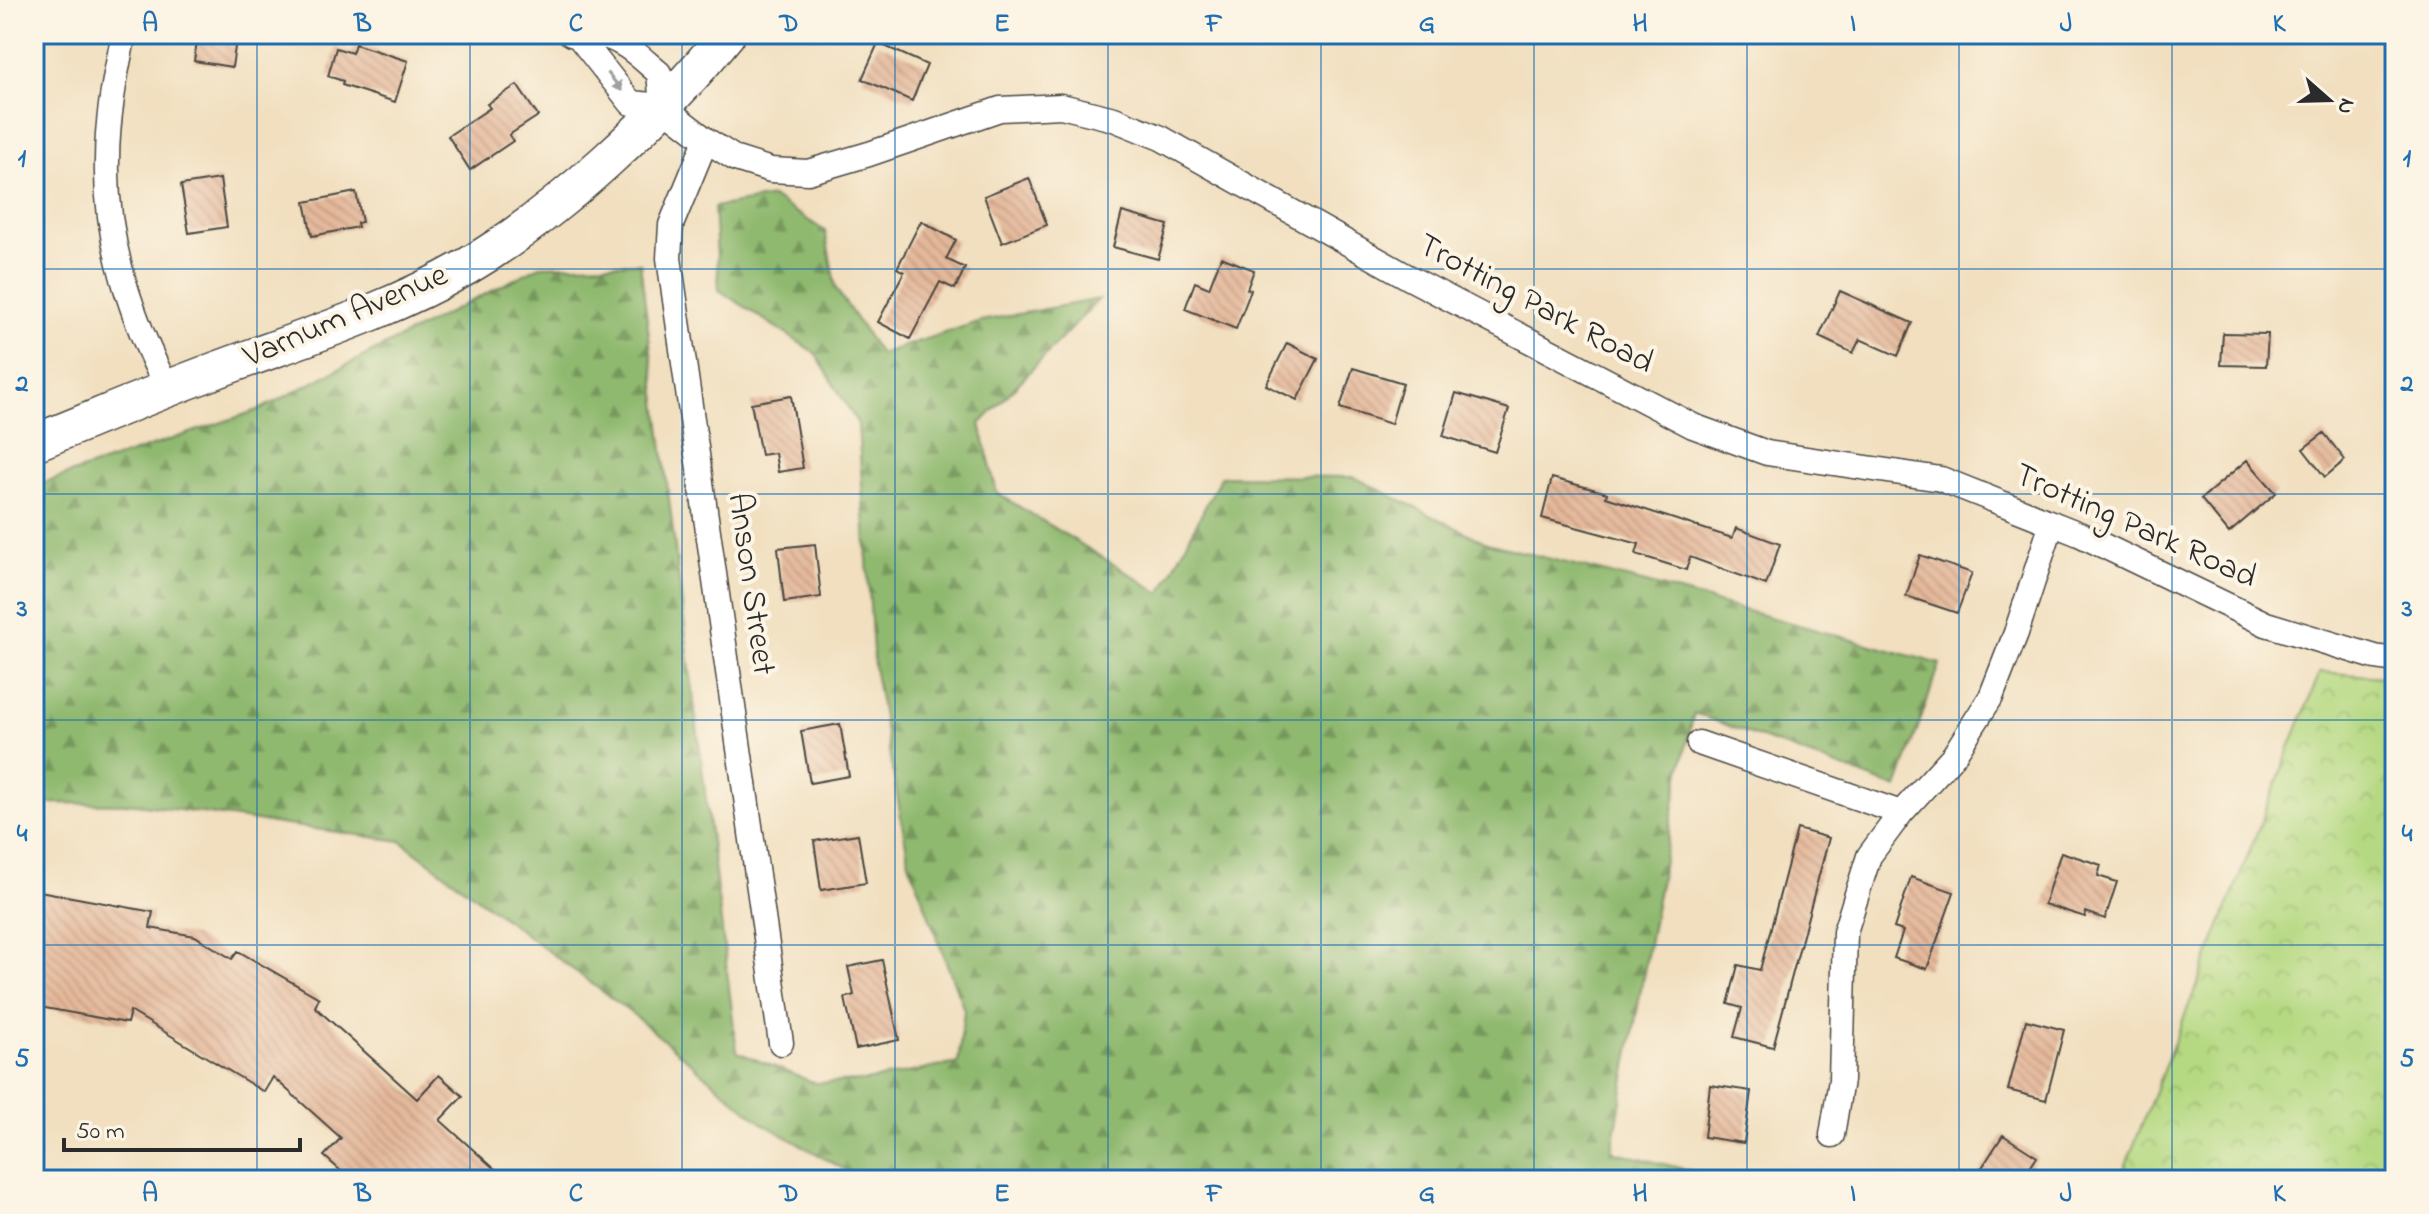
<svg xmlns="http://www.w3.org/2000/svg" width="2429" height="1214" font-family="'Indie Flower',sans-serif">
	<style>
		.forest { fill: url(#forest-firs); stroke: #5e724e; stroke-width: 2 }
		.park { fill: url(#park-crowns); stroke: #708256; stroke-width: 2 }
		.building { fill: url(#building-back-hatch) }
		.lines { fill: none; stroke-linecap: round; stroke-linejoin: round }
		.minor-casing { stroke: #494641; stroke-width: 27 }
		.secondary-casing { stroke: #494641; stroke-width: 39 }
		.minor { stroke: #fff; stroke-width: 24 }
		.secondary { stroke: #fff; stroke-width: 36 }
		.oneway { fill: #a0a0a0 }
		.grid { fill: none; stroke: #1f6fb2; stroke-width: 2; stroke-opacity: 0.55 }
		.labels { text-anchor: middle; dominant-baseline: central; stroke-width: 8; stroke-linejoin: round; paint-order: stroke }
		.street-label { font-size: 34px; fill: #2b2b2b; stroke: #fcf5e5 }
		.neatline { fill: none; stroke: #1f6fb2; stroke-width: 3 }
		.grid-label { font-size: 26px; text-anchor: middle; font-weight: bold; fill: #1f6fb2 }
	</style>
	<defs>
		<pattern id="forest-firs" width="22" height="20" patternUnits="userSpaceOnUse" patternTransform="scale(2)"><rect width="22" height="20" fill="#90b970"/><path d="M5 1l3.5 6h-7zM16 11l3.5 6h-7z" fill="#76975c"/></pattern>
		<pattern id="park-crowns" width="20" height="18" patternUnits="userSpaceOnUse" patternTransform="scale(2)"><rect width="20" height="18" fill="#b5d982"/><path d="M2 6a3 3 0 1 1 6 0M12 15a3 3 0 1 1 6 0" fill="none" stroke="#9cba70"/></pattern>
		<pattern id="building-back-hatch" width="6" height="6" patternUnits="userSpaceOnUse" patternTransform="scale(2)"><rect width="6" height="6" fill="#e4b89a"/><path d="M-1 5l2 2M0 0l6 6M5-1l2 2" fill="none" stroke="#c49e85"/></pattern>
	</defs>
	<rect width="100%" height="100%" fill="#fcf5e5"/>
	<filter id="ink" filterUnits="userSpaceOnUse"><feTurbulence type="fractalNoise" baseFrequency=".0125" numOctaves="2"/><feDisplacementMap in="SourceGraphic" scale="16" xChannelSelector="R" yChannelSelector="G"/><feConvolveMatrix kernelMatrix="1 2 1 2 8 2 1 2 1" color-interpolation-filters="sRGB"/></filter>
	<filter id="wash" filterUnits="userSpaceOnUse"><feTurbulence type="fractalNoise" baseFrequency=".006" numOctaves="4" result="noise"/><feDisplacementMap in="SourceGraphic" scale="32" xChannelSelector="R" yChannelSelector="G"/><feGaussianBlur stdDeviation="1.8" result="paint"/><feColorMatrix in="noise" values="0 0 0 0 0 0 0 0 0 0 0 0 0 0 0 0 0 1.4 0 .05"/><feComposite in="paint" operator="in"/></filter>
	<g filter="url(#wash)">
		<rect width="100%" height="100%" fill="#f1dfbf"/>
		<!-- forest -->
		<path class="forest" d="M 772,197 L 825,231 L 836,289 L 880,354 L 981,321 L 1099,299 L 980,424 L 997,493 L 1161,593 L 1221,476 L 1354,477 L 1487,543 L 1646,583 L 1940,664 L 1897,788 L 1694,713 L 1680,771 L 1612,1151 L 1727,1180 L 863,1180 L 762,1123 L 635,1016 L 401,841 L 136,804 L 34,803 L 34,486 L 261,409 L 540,266 L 640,263 L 737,1052 L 815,1083 L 866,1081 L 958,1063 L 964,1010 L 909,862 L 874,667 L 858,424 L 815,353 L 719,290 L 714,207 Z"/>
		<!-- park -->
		<path class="park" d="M 2320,672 L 2395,678 L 2395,1180 L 2120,1180 Z"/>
		<g id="blocks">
			<!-- building -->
			<path class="building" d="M 198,34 L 237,34 L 232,67 L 194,61 Z
				M 878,43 L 927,65 L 912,101 L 862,79 Z
				M 355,44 L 408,61 L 395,102 L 342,85 L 343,81 L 328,76 L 336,48 L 352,53 Z
				M 517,85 L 538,116 L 509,135 L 513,141 L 470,170 L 448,136 L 490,108 L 487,104 Z
				M 1029,178 L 1047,225 L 1002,243 L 984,196 Z
				M 220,179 L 227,227 L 189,233 L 181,185 Z
				M 356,192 L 362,222 L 357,223 L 358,227 L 312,236 L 305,202 Z
				M 1122,212 L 1168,225 L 1158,259 L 1113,247 Z
				M 921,221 L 956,240 L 946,259 L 965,268 L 955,289 L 940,282 L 910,339 L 878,322 L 904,272 L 897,268 Z
				M 1221,257 L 1254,270 L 1247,289 L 1251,290 L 1236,329 L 1185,309 L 1195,282 L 1209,288 Z
				M 1840,291 L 1912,323 L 1898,356 L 1860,339 L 1853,353 L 1819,337 Z
				M 2223,333 L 2268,334 L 2266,366 L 2221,365 Z
				M 1287,343 L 1318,359 L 1297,400 L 1266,385 Z
				M 1353,368 L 1403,383 L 1391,424 L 1340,408 Z
				M 1456,393 L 1509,409 L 1495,452 L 1443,436 Z
				M 791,396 L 803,468 L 778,472 L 775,453 L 761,455 L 751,403 Z
				M 2324,433 L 2345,460 L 2325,477 L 2303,449 Z
				M 2247,460 L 2276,493 L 2229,533 L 2201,499 Z
				M 1552,478 L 1607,493 L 1606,497 L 1732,538 L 1736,528 L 1780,544 L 1766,585 L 1690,557 L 1686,570 L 1636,554 L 1639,544 L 1542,518 Z
				M 815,544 L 821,597 L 784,602 L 778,548 Z
				M 1920,555 L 1972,573 L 1957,613 L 1906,596 Z
				M 840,724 L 849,776 L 810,783 L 801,731 Z
				M 1797,829 L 1829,838 L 1773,1047 L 1734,1037 L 1742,1008 L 1728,1004 L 1738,965 L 1760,970 Z
				M 858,834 L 866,883 L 821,890 L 814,841 Z
				M 2061,852 L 2101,865 L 2098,876 L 2117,882 L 2105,919 L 2086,912 L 2085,917 L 2044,904 Z
				M 1911,877 L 1954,892 L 1927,969 L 1894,958 L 1903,931 L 1894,928 Z
				M 34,890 L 153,912 L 150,928 L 195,936 L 232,959 L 238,951 L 319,998 L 315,1007 L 417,1099 L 439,1075 L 463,1096 L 440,1120 L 507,1180 L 351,1180 L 324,1156 L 341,1138 L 273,1077 L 264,1092 L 130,1011 L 127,1023 L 34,1006 Z
				M 882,960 L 899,1040 L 856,1049 L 845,998 L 854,995 L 848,967 Z
				M 2026,1020 L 2064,1030 L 2046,1100 L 2008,1090 Z
				M 1710,1085 L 1751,1091 L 1744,1143 L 1704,1137 Z
				M 2003,1135 L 2037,1157 L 2022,1180 L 1974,1180 Z"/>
		</g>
	</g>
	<g filter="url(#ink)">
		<use href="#blocks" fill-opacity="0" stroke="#494641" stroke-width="2"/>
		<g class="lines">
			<!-- minor casing -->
			<g class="minor-casing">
				<path id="minor" d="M 124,34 C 115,76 107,118 107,161 C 105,242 132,319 168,390
					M 571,34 C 582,38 593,33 604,36 C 625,41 642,59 659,73 L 662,106
					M 579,37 L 631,103 L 662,106
					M 662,106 L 706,140 L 736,159 L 771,170 L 808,172 L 869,154 L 1000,109 L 1061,106 L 1114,119 L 1161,138 L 1408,277 L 1693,426 L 1767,453 L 1941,479 L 2079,534 L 2266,624 L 2375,657 L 2395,660
					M 706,140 L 671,225 L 669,258 L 781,1043
					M 1699,743 L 1901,813
					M 1832,1135 L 1841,1080 L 1845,932 L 1869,856 L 1901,813 L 1954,755 L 1991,697 L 2016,633 L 2052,523"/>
			</g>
			<!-- secondary casing -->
			<g class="secondary-casing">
				<path id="secondary" d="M 34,443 C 94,419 154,393 214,371 C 299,339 386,313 466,267 C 558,213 660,117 727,34"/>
			</g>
			<!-- minor -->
			<use href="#minor" class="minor"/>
			<!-- secondary -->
			<use href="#secondary" class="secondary"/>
		</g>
		<!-- one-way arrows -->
		<defs><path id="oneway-solid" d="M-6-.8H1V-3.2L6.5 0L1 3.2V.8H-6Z" transform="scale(2)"/></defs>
		<use class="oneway" href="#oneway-solid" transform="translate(615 82) rotate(52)"/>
	</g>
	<!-- grid -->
	<path class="grid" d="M 257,34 L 257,1180M 470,34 L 470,1180M 682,34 L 682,1180M 895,34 L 895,1180M 1108,34 L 1108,1180M 1321,34 L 1321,1180M 1534,34 L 1534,1180M 1747,34 L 1747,1180M 1959,34 L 1959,1180M 2172,34 L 2172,1180M 34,269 L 2395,269M 34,494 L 2395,494M 34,720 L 2395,720M 34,945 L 2395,945"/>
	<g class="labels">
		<!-- street labels -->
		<g class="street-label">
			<text transform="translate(1535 305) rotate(28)">Trotting Park Road</text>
			<text transform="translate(346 317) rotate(-23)">Varnum Avenue</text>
			<text transform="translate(2135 527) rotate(24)">Trotting Park Road</text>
			<text transform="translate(750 584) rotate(82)">Anson Street</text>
		</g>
	</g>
	<!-- margin -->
	<rect width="2429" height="1214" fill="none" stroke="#fcf5e5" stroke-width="88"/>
	<!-- north arrow -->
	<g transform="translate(2329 100) rotate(110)" stroke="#fcf5e5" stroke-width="6" paint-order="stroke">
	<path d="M0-6L14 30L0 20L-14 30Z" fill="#2b2b2b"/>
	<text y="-12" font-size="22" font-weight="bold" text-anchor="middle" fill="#2b2b2b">N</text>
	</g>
	<!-- scale -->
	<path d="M64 1138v12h236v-12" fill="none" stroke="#2b2b2b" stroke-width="4"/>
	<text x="76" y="1138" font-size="24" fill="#2b2b2b" stroke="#fcf5e5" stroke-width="6" paint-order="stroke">50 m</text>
	<rect x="44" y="44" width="2341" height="1126" class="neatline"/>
	<g class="grid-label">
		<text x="150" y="31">A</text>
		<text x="363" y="31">B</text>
		<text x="576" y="31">C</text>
		<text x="789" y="31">D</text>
		<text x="1002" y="31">E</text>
		<text x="1214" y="31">F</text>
		<text x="1427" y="31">G</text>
		<text x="1640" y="31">H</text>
		<text x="1853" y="31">I</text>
		<text x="2066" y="31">J</text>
		<text x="2279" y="31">K</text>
		<text x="22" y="166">1</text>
		<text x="2407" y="166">1</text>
		<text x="22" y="391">2</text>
		<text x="2407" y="391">2</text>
		<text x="22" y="616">3</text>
		<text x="2407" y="616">3</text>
		<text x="22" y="841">4</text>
		<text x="2407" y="841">4</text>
		<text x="22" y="1066">5</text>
		<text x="2407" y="1066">5</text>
		<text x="150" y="1201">A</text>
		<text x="363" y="1201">B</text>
		<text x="576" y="1201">C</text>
		<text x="789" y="1201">D</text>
		<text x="1002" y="1201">E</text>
		<text x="1214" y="1201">F</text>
		<text x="1427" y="1201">G</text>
		<text x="1640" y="1201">H</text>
		<text x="1853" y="1201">I</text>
		<text x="2066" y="1201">J</text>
		<text x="2279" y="1201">K</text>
	</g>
</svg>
